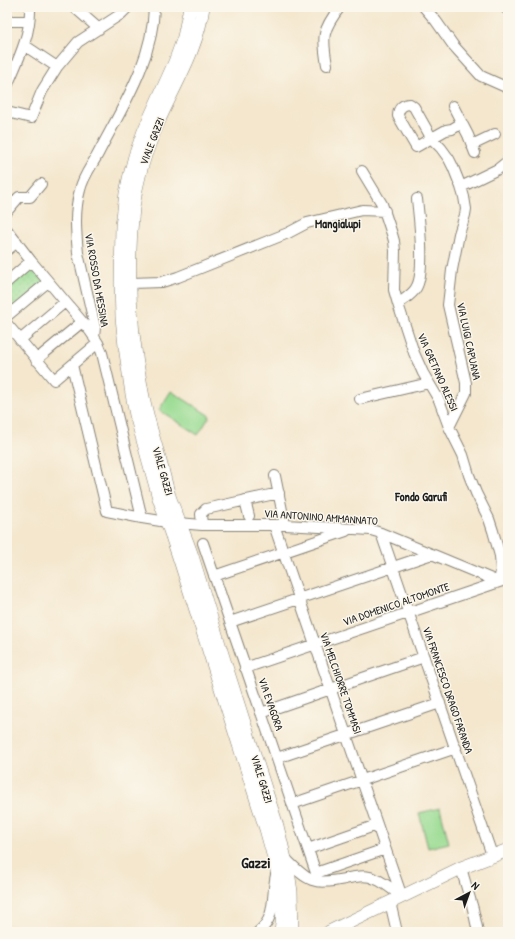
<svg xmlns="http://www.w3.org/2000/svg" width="515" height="939" font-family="'Patrick Hand',sans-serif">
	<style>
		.park { fill: url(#park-dots); stroke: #5a7c57 }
		.garden { fill: #99db92; stroke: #5a7c57 }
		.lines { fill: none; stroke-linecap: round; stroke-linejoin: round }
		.minor-casing { stroke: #888275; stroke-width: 12 }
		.major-casing { stroke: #888275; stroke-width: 14 }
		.minor { stroke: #fff; stroke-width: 10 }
		.major { stroke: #fff; stroke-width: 13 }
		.labels { text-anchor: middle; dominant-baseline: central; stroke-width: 3; stroke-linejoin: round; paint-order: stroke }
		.street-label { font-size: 11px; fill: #1c1c1c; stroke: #fbf7ec }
		.neighbourhood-label { font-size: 12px; font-weight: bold; fill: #1c1c1c; stroke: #fbf7ec }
		.district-label { font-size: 15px; font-weight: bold; fill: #1c1c1c; stroke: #fbf7ec }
	</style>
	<defs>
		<pattern id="park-dots" width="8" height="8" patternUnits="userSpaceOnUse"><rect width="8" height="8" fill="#99db92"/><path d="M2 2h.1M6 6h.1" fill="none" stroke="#83bb7d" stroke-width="1.8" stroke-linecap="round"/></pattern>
	</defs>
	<rect width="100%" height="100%" fill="#fbf7ec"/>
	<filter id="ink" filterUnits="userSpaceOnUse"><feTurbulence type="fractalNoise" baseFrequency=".025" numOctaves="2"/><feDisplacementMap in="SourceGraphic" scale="8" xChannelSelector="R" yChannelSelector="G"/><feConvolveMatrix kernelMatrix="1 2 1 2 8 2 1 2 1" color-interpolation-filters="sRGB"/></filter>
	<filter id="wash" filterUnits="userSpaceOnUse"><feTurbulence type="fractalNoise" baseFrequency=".012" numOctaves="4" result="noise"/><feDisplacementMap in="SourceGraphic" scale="16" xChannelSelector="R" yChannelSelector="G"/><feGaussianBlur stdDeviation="0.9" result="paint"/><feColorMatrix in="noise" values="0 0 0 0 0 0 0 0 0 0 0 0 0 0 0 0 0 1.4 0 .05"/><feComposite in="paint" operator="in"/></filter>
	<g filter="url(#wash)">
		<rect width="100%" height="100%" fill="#f4e7ce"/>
		<!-- park -->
		<path class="park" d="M 31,261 L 48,282 L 7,316 L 7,282 Z"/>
		<!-- garden -->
		<path class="garden" d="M 171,391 L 210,416 L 198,435 L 159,410 Z
			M 440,808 L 449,843 L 428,848 L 419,813 Z"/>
	</g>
	<g filter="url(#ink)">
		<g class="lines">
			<!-- minor casing -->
			<g class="minor-casing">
				<path id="minor" d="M 74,7 L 99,29
					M 424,7 L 436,21 L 453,45 L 481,76 L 508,88
					M 504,7 L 508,10
					M 7,21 L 29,21
					M 24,45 L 57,67
					M 327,65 C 322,37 322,30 340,7
					M 7,86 C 18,60 31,35 30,7
					M 453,106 L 468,135 L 475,153
					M 7,112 L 31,118 L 42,91 L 57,67 L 78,42 L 121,14 L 128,7
					M 472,145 L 495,134
					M 362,171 L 382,204 L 392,234 L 394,241 L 395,251 L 394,290 L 398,304 L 414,353 L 423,373 L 439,400 L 449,427 L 463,455 L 469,475 L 476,493 L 489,519 L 493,531 L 500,556 L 501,571 L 499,582
					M 461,187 L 498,169 L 508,161
					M 7,211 L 19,197 L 30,197 L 41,184
					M 7,230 L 31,261 L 90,331 L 98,343 L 102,353 L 142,518 L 167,522 L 202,525 L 285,525 L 371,530 L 381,533 L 499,582
					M 7,250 L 17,242
					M 7,282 L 31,261
					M 130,283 L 162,282 L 178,277 L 288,233 L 307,223 L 362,210 L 385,211
					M 398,304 C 404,299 412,295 416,288 C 426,272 419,218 417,199
					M 7,316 L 48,282
					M 7,324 L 54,380 L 98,343
					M 94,338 L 95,327 L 78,253 C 76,232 74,211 80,190 C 83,176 93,164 99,152 C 123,106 153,60 154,7
					M 20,340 L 65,302
					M 36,360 L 82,322
					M 72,365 L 107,511 L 142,518
					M 360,399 L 429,383
					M 449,427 L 466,393 L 466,383 L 448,305 L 452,270 L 459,234 L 465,215 L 466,209 L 464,197 L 461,187 L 453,167 L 449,159 L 441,148 L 432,139 L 414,107 L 410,104 C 403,104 398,108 398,116 L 416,147 L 446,130 L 452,129 L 462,123
					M 275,476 L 285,525
					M 245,500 L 249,516
					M 202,525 L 201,514 L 206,509 L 279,493
					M 274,525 L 402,897
					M 381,533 L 492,855
					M 203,543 L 316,873 L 385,849
					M 214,576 L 346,531
					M 230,622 L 432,554
					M 245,668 L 508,579
					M 261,713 L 424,657
					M 277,758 L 440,703
					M 292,804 L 456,748
					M 308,849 L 377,825
					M 285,858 C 308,882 313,885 345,879 C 353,877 362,875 370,877 C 383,881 392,889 402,897
					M 461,868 L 473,909 L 478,932
					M 390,902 L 397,932
					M 258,932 C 277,918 271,895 276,875"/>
			</g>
			<!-- major casing -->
			<g class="major-casing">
				<path id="major" d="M 190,7 L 184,37 L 175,62 L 144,131 L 135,156 L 129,179 L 126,193 L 122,226 L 121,283 L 122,317 L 125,346 L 132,394 L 136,415 L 159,498 L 179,557 L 266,829 C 275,862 287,897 281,932
					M 203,7 C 197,53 170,91 153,134 C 143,158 136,183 133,208 C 126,269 130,332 142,392 C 146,413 152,434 158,454 C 162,468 165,482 169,496 C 176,516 185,535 192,556 C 202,588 212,621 222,654 C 240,711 259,769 277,826 L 288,871 L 291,892 L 292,932
					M 329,932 L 461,868 L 508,850"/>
			</g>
			<!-- minor -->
			<use href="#minor" class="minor"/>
			<!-- major -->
			<use href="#major" class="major"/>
		</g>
	</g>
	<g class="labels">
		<!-- street labels -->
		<g class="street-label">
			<text transform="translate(152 141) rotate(-69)">VIALE GAZZI</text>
			<text transform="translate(97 280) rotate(80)">VIA ROSSO DA MESSINA</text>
			<text transform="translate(469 341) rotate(78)">VIA LUIGI CAPUANA</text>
			<text transform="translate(438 372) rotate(66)">VIA GAETANO ALESSI</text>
			<text transform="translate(163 471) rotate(74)">VIALE GAZZI</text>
			<text transform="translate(321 517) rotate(4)">VIA ANTONINO AMMANNATO</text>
			<text transform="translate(396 604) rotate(-19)">VIA DOMENICO ALTOMONTE</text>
			<text transform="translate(341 683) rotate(71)">VIA MELCHIORRE TOMMASI</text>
			<text transform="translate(448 690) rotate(71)">VIA FRANCESCO DRAGO FARANDA</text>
			<text transform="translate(271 704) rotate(71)">VIA EVAGORA</text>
			<text transform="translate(262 779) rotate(73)">VIALE GAZZI</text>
		</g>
		<!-- neighbourhood labels -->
		<g class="neighbourhood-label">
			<text x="338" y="223">Mangialupi</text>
			<text x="421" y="496">Fondo Garufi</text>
		</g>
		<!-- district labels -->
		<g class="district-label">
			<text x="256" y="862">Gazzi</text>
		</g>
	</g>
	<!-- margin -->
	<rect width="515" height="939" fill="none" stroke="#fbf7ec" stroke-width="24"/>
	<!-- north arrow -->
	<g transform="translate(469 893) rotate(41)" stroke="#fbf7ec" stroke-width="3" paint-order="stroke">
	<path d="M0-3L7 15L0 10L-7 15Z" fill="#1c1c1c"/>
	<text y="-6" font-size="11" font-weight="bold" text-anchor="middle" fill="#1c1c1c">N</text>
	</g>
</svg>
